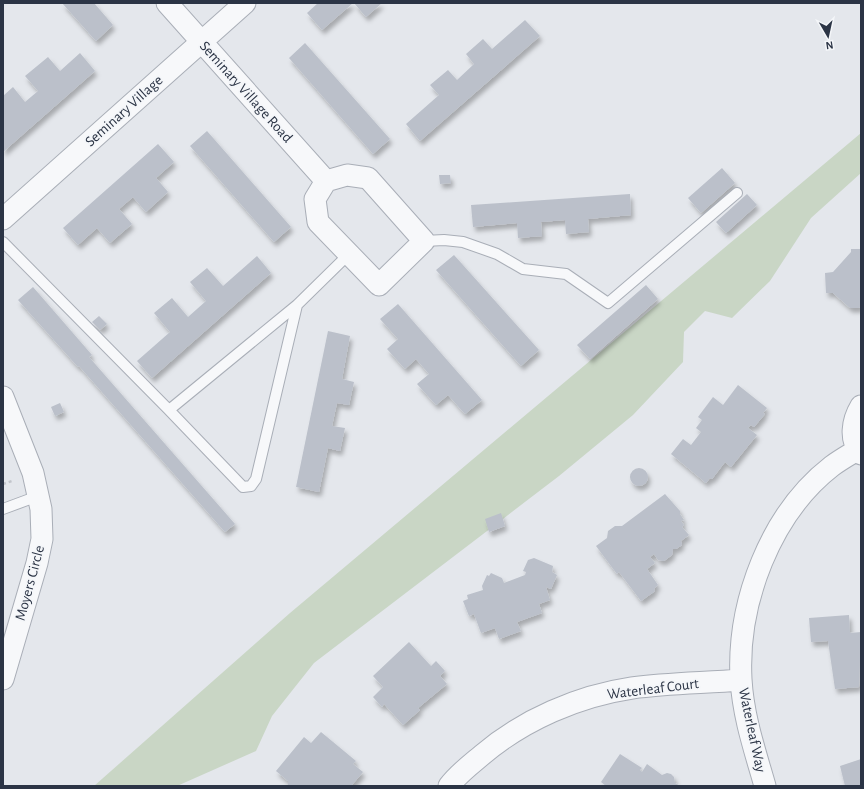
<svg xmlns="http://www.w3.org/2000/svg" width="864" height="789" font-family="'Alegreya Sans',sans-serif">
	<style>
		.green { fill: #c9d6c5 }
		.building { fill: #bbc0ca; filter: url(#shadow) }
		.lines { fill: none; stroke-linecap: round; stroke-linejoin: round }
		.service-casing { stroke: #a9aeb7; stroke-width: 12 }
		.minor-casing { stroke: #a9aeb7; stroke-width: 23 }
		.path { stroke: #c2c5cb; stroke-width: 2.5; stroke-dasharray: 3 3; stroke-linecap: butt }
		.service { stroke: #f7f8fa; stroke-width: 10 }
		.minor { stroke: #f7f8fa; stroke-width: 21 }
		.labels { text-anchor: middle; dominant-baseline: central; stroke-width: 3.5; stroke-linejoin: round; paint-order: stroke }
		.street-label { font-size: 15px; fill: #2b3445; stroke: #f4f6f9 }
	</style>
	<defs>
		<filter id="shadow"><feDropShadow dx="2.5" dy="4.5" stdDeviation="2" flood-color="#0004"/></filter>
	</defs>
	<rect width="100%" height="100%" fill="#e4e7ec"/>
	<!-- green -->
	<path class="green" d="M 861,133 L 861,173 L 811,218 L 770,281 L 732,318 L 705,311 L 684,332 L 683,362 L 633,415 L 559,476 L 314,663 L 272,716 L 256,751 L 177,786 L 94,786 L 290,613 Z"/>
	<!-- building -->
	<path class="building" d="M 62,3 L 94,3 L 113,25 L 96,41 Z
		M 318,3 L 353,3 L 322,30 L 307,13 Z
		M 354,3 L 382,3 L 366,17 Z
		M 525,20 L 540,36 L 420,141 L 406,124 L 439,95 L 430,85 L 448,70 L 457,80 L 474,64 L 466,54 L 483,39 L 492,49 Z
		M 305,43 L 390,139 L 373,154 L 289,58 Z
		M 80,53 L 95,71 L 3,152 L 3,96 L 13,87 L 25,102 L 38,91 L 25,76 L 48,57 L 60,71 Z
		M 207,131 L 291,227 L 274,242 L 190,146 Z
		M 158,144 L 174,162 L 156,178 L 168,192 L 146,212 L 133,197 L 119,209 L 132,224 L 110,243 L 97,228 L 78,245 L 63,228 Z
		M 722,168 L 735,183 L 701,213 L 688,198 Z
		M 439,175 L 450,175 L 451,183 L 440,184 Z
		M 630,194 L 631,215 L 588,219 L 589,232 L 566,234 L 565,220 L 541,222 L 542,236 L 518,238 L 517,223 L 473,227 L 471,205 Z
		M 747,194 L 757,205 L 726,233 L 716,222 Z
		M 851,249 L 861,249 L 861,306 L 859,308 L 850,308 L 833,293 L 826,293 L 825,273 L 833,272 L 851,252 Z
		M 454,255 L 539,350 L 521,366 L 436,270 Z
		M 257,256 L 271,273 L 152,378 L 137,361 L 170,332 L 154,313 L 172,298 L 188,317 L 206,301 L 190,282 L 207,268 L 223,286 Z
		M 646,285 L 658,299 L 590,359 L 577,345 Z
		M 33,287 L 92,355 L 89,357 L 235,524 L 225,532 L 79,366 L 78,367 L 18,300 Z
		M 398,304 L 482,400 L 465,414 L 448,395 L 436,405 L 417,384 L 429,374 L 416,359 L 405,369 L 387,349 L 398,339 L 380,319 Z
		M 99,316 L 107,324 L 100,330 L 92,322 Z
		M 328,331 L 350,336 L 342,379 L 354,382 L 349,405 L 337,403 L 332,426 L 345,428 L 340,451 L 328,448 L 319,492 L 296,487 Z
		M 738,385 L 767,408 L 763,413 L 765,414 L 754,427 L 751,425 L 748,428 L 757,435 L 731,467 L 725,462 L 712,479 L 710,478 L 706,483 L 671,454 L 683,439 L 691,445 L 701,432 L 696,428 L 702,420 L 698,417 L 713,397 L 723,405 Z
		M 60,403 L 64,412 L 55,416 L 51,407 Z
		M630 477a9 9 0 1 1 18 0a9 9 0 1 1-18 0Z
		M 665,494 L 680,511 L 680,514 L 684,520 L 681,521 L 684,525 L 682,527 L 689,535 L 681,541 L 682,545 L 676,549 L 673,549 L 672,555 L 664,561 L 658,560 L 654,554 L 650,557 L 655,563 L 647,569 L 658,585 L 654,589 L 655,591 L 641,601 L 619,572 L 617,574 L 596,546 L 607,538 L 608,531 L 615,526 L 622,526 Z
		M 501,513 L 505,526 L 489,532 L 485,519 Z
		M 534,558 L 553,566 L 552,572 L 557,575 L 551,589 L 546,587 L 550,600 L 539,604 L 542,613 L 517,622 L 521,631 L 499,639 L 495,628 L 481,633 L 474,614 L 469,616 L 463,601 L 468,599 L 467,595 L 483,590 L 482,586 L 487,575 L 489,576 L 491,573 L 502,578 L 504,583 L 525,575 L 526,572 L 523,571 L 528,560 Z
		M 849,615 L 850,633 L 861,632 L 859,687 L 835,689 L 828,641 L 811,642 L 809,618 Z
		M 409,642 L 431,666 L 436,661 L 445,671 L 440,676 L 447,684 L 418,708 L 420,710 L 403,725 L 384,704 L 382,707 L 373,697 L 383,687 L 373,676 Z
		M 321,732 L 356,761 L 353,764 L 363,772 L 351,786 L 288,786 L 288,781 L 276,771 L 304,737 L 311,743 Z
		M 620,754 L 642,768 L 640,770 L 642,772 L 647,764 L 662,775 L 667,773 L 671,774 L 674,777 L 675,783 L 680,786 L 606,786 L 601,782 Z
		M 861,759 L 861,786 L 845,786 L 840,766 Z"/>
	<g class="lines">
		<!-- service casing -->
		<g class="service-casing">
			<path id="service" d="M 424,241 L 444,240 L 463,242 L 497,254 L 523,269 L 566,274 L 608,303 L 737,193
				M 3,242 L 169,410
				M 297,305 L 256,479 L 251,486 L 243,487 L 169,410 L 297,305 L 349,254
				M 3,509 L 38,496"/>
		</g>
		<!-- minor casing -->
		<g class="minor-casing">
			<path id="minor" d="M 167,3 L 326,181
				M 347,175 L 368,178 L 424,241 L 379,285 L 318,222 L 315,199 L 326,181 Z
				M 3,219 L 245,3
				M 3,397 L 33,473 L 41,509 L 42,539 L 37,563 L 3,679
				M 861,406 C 852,421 849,440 861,454
				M 449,786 C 458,774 470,765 482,755 C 523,720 578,696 632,688 C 668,683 705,683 741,680
				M 765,786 C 755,751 743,716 741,679 C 737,603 770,514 832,466 C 840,460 849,455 857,450"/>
		</g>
		<!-- path -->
		<path class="path" d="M 3,484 L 12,481"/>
		<!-- service -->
		<use href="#service" class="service"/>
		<!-- minor -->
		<use href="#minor" class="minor"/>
	</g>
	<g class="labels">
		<!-- street labels -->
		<g class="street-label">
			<text transform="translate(246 92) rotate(48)">Seminary Village Road</text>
			<text transform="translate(124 111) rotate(-42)">Seminary Village</text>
			<text transform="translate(30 583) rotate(-75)">Moyers Circle</text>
			<text transform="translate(653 689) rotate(-7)">Waterleaf Court</text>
			<text transform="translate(752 730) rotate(78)">Waterleaf Way</text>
		</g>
	</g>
	<!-- border -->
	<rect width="864" height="789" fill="none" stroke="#2b3445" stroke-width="8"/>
	<!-- north arrow -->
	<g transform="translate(828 36) rotate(171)" stroke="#f4f6f9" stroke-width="3" paint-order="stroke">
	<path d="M0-3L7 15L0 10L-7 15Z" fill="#2b3445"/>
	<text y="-6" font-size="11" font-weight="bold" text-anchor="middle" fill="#2b3445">N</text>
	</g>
</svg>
